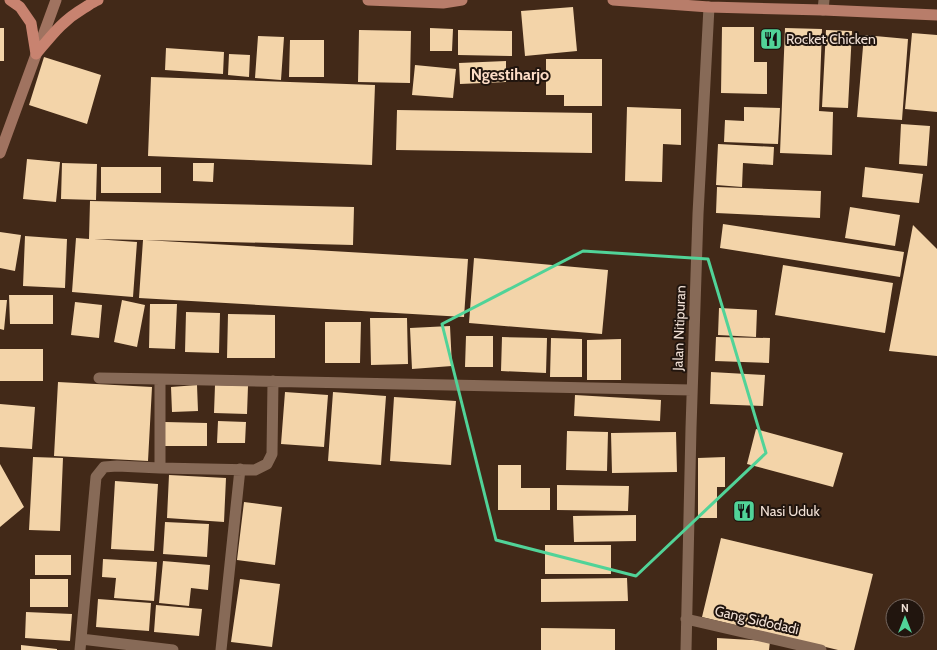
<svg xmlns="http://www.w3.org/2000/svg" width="937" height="650" font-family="Cabin,sans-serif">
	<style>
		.building { fill: #f3d4a9 }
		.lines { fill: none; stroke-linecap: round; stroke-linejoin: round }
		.minor { stroke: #876a57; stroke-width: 11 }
		.secondary { stroke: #a07360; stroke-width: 11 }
		.primary { stroke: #b87d6a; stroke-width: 11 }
		.trunk { stroke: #c88370; stroke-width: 11 }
		.marked { fill: none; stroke: #51d398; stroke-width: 3; stroke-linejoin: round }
		.labels { text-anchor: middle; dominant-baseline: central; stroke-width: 4; stroke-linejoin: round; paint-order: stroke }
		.poi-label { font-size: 14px; fill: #f1e0d5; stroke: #21150e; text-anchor: start }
		.street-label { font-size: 14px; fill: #f1e0d5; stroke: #21150e }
		.quarter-label { font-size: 16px; font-weight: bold; fill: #feddc7; stroke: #21150e }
	</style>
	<rect width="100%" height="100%" fill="#422918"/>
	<!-- building -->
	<path class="building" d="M 573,7 L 577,51 L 525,56 L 521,11 Z
		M 722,27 L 754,27 L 754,62 L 767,62 L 767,94 L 721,93 Z
		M 0,28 L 4,28 L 4,61 L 0,61 Z
		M 430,28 L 453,29 L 452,51 L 430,51 Z
		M 785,28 L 822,29 L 819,111 L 833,112 L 832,155 L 780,153 Z
		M 359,30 L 411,31 L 410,83 L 358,82 Z
		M 458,30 L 512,31 L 512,56 L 458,55 Z
		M 826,30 L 852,31 L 848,108 L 822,107 Z
		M 912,33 L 937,35 L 937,112 L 905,109 Z
		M 864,35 L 908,39 L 902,120 L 857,117 Z
		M 258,36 L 284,37 L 281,80 L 255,78 Z
		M 290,40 L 324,40 L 324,77 L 289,77 Z
		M 166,48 L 224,52 L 223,74 L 165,70 Z
		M 229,54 L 250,55 L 249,77 L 228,75 Z
		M 44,57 L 101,75 L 87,124 L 29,105 Z
		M 546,59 L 602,59 L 602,106 L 564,106 L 564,95 L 546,95 Z
		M 506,61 L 506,82 L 460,84 L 459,63 Z
		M 415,65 L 456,69 L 453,98 L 412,95 Z
		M 151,77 L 375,85 L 372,165 L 148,156 Z
		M 627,107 L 681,109 L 681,145 L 663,144 L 662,182 L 625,181 Z
		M 744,107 L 780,108 L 778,144 L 724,142 L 725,120 L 744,121 Z
		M 397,110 L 592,113 L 592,153 L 396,150 Z
		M 901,124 L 930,126 L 927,166 L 899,164 Z
		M 718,144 L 774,147 L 773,165 L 743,163 L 742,187 L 716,185 Z
		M 27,159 L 60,162 L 56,202 L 23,199 Z
		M 62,163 L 97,164 L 96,200 L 61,199 Z
		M 193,163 L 214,163 L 213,182 L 193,181 Z
		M 101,167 L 161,167 L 161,193 L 101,193 Z
		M 865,167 L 923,174 L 919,203 L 862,197 Z
		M 717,187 L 821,191 L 820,218 L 716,213 Z
		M 90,201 L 354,207 L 353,245 L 145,240 L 468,259 L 464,317 L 139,298 L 143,240 L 94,239 L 137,242 L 133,297 L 72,292 L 76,238 L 89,239 Z
		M 850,207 L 900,215 L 895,246 L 845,238 Z
		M 723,224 L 904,252 L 900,277 L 720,248 Z
		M 913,225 L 937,249 L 937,356 L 889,351 Z
		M 0,232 L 21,235 L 15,271 L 0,268 Z
		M 25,236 L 67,239 L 65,288 L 23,286 Z
		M 474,258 L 608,270 L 602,334 L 469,323 Z
		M 783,265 L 893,283 L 885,333 L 775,315 Z
		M 9,295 L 53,295 L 53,324 L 10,324 Z
		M 0,300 L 7,300 L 4,330 L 0,329 Z
		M 122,300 L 145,305 L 137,347 L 114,342 Z
		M 75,302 L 102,305 L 99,338 L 71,335 Z
		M 150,304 L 177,304 L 175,349 L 149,348 Z
		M 719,308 L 757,310 L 756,337 L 718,335 Z
		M 186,312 L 220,313 L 219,353 L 185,352 Z
		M 228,314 L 275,315 L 275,358 L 227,358 Z
		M 370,318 L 407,318 L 408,364 L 371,365 Z
		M 325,322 L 361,322 L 360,363 L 325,363 Z
		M 450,326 L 452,366 L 412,369 L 410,328 Z
		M 466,336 L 493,336 L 493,367 L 465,367 Z
		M 502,337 L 547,338 L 546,373 L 501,371 Z
		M 716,337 L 770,338 L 769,363 L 715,361 Z
		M 551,338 L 582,339 L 582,377 L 550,377 Z
		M 621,339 L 621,380 L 587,380 L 587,340 Z
		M 0,349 L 43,349 L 43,381 L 0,381 Z
		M 711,372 L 765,375 L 763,406 L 710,404 Z
		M 58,382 L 152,387 L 148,461 L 54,456 Z
		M 197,385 L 198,411 L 172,412 L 171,387 Z
		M 215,385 L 248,386 L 247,414 L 214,413 Z
		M 285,392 L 328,395 L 324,447 L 281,444 Z
		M 333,392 L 386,396 L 381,465 L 328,461 Z
		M 575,395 L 661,400 L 660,421 L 574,416 Z
		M 394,397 L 456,401 L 451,465 L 390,461 Z
		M 0,404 L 35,407 L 32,449 L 0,447 Z
		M 218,421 L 246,422 L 245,443 L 217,443 Z
		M 165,422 L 207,423 L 207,446 L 165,446 Z
		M 756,429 L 843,453 L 833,487 L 747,464 Z
		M 567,431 L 608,432 L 607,471 L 566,470 Z
		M 676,432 L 677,472 L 612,473 L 611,433 Z
		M 33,457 L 63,458 L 60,531 L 29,530 Z
		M 725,457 L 725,487 L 717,487 L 717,518 L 698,518 L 698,458 Z
		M 0,464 L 24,507 L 0,527 Z
		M 498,465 L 521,465 L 521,488 L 550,488 L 550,510 L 498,510 Z
		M 169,475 L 226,478 L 224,522 L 167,518 Z
		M 115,481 L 158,484 L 154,551 L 111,549 Z
		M 557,485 L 629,486 L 628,511 L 557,510 Z
		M 244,502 L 282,507 L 275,565 L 237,560 Z
		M 636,515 L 636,541 L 574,542 L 573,516 Z
		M 165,522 L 209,524 L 207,557 L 163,554 Z
		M 721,538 L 873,574 L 854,650 L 838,650 L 702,617 Z
		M 545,545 L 611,545 L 611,574 L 545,574 Z
		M 35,555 L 71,555 L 71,575 L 35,575 Z
		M 103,559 L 157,562 L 154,601 L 114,598 L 116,578 L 102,577 Z
		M 163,561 L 210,565 L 208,590 L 191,588 L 189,606 L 159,603 Z
		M 627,578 L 628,601 L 541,602 L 541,579 Z
		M 30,579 L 68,579 L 68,607 L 30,607 Z
		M 240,579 L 280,584 L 272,647 L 231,642 Z
		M 98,599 L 151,603 L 149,631 L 96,627 Z
		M 156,605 L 202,609 L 199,636 L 154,632 Z
		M 26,612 L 72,614 L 70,641 L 25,638 Z
		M 541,628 L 615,629 L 615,650 L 541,650 Z
		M 717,638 L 770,641 L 769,650 L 717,650 Z
		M 21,645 L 57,649 L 57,650 L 21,650 Z"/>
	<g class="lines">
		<!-- minor -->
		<path class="minor" d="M 823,10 L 824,0
			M 99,378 L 160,379
			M 160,468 L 160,379 L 692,390
			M 686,619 L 821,650
			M 81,639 L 173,650
			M 80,650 L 96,477 L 104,467 L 117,466 L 160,468 L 255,470 L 267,464 L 272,454 L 273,381
			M 221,650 L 240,469
			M 686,650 L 691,428 L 698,214 L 709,7"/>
		<!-- secondary -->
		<path class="secondary" d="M 0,153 L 56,0"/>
		<!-- primary -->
		<path class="primary" d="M 368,0 L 443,3 L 462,0
			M 613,0 L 709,7 L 823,10 L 937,15"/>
		<!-- trunk -->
		<path class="trunk" d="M 10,0 L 20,7 L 31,23 L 36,54
			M 36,54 C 52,35 62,21 84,8 C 89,5 93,2 98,0"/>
	</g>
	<!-- marked area -->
	<path class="marked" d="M 583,251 L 708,259 L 766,453 L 636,576 L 496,540 L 442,324 Z"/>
	<!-- icons -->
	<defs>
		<g id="restaurant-square" transform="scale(1.15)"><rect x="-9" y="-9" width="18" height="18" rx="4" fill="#51d398" stroke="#21150e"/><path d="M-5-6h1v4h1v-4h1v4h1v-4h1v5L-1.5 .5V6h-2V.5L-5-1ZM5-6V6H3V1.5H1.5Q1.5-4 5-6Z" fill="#111"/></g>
	</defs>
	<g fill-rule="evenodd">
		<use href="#restaurant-square" x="771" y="39"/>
		<use href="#restaurant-square" x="744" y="511"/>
	</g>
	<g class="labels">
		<!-- poi labels -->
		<g class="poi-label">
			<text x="786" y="39">Rocket Chicken</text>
			<text x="760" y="511">Nasi Uduk</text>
		</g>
		<!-- street labels -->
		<g class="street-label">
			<text transform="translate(679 328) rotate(-88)">Jalan Nitipuran</text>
			<text transform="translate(757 620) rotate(13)">Gang Sidodadi</text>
		</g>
		<!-- quarter labels -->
		<g class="quarter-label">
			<text x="510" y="74">Ngestiharjo</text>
		</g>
	</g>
	<!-- north arrow -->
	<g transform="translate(905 618)"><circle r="19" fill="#21150e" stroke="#74665e"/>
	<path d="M0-3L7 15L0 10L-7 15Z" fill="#51d398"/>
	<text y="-6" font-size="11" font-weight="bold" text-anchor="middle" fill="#f1e0d5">N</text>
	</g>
</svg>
